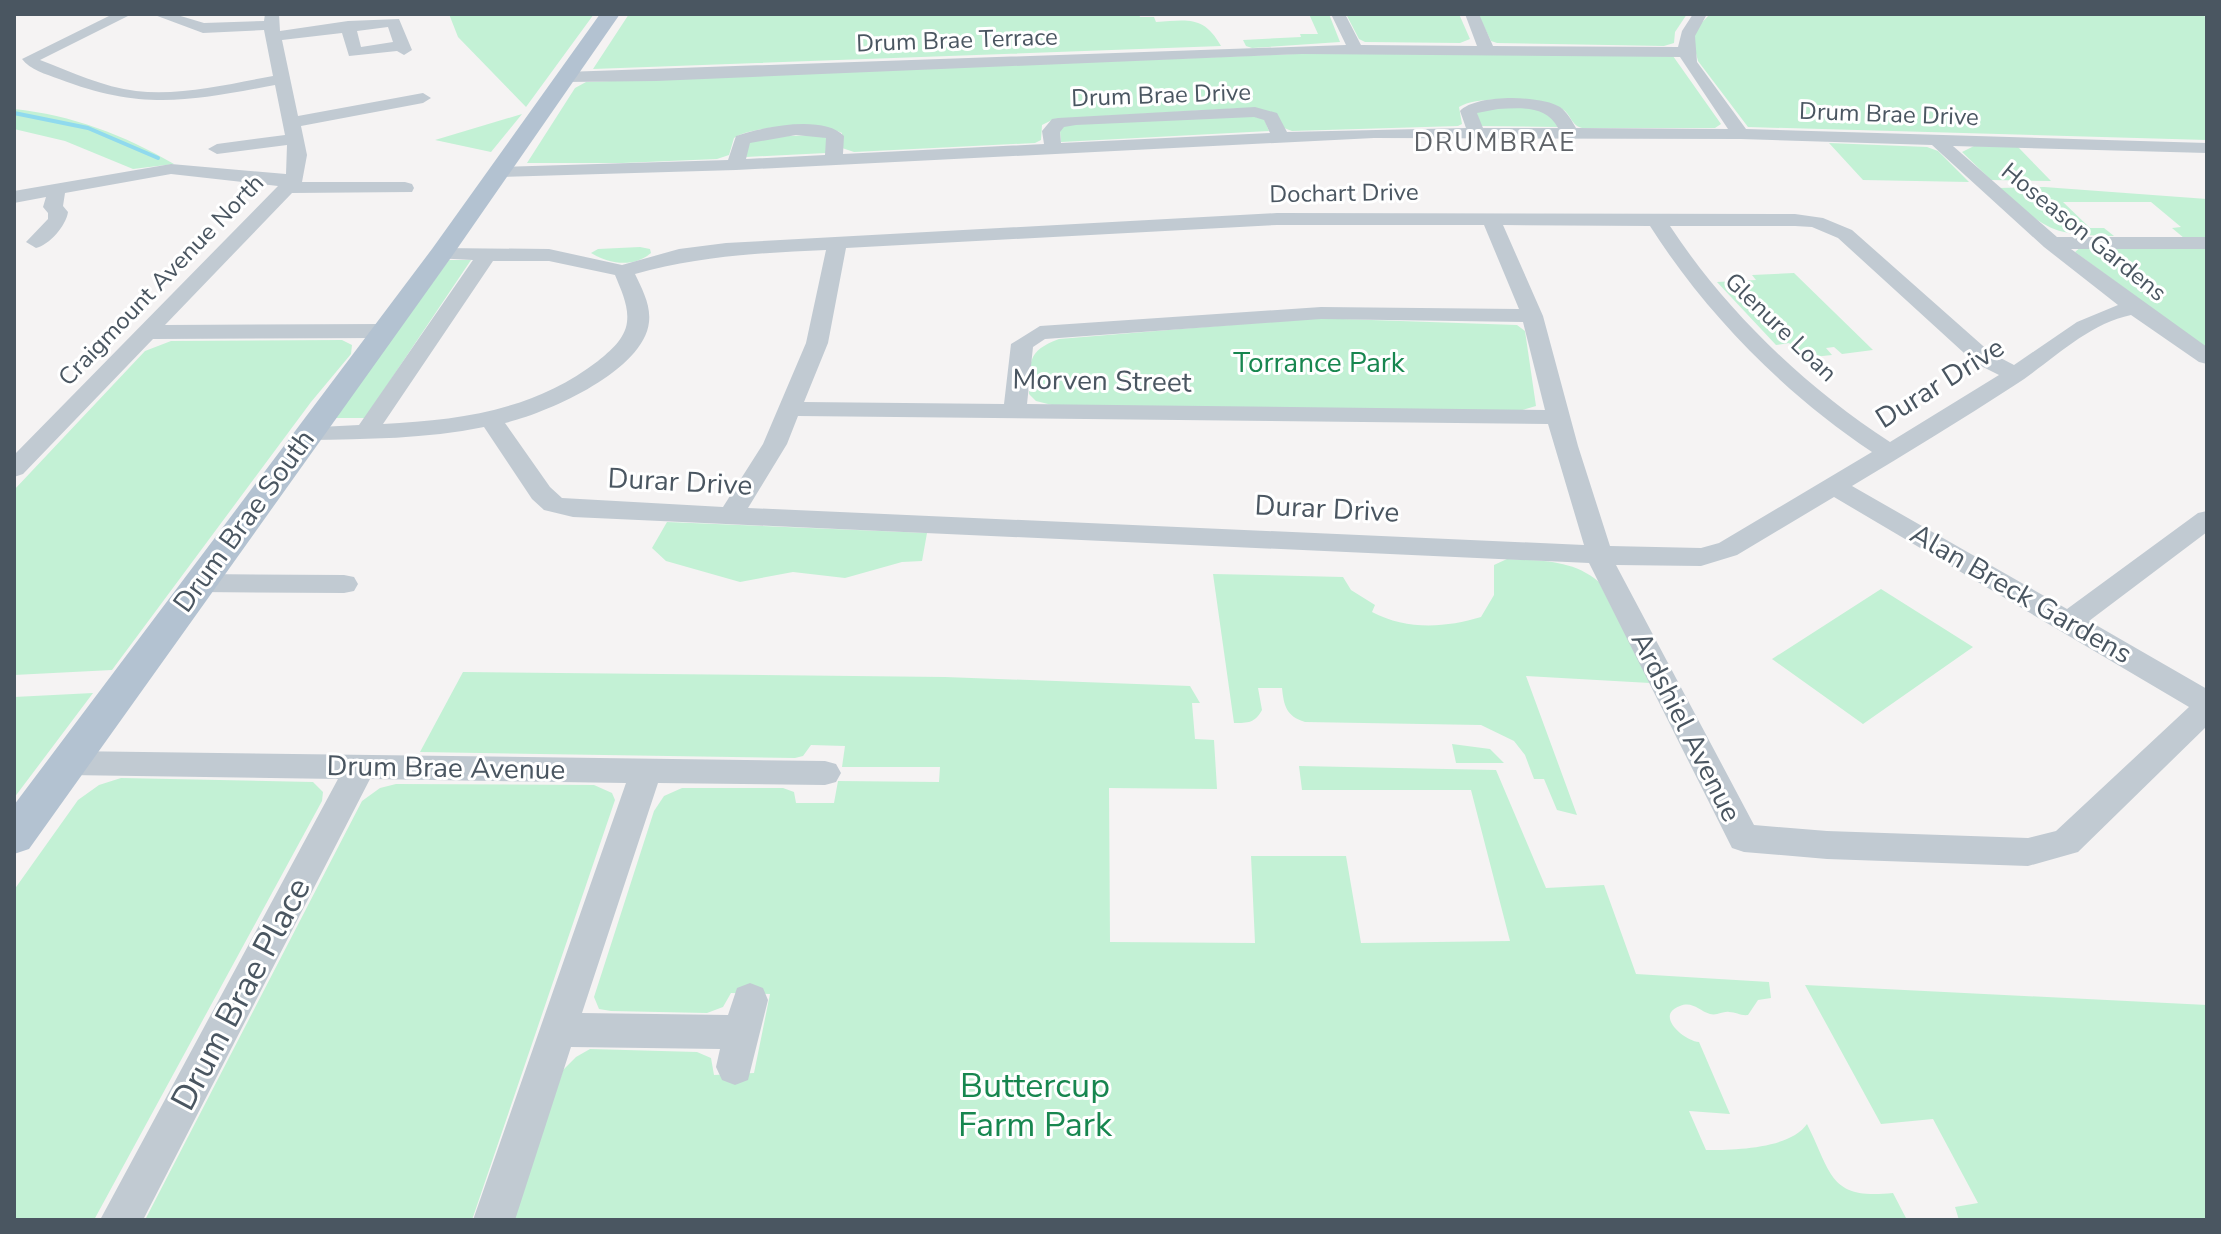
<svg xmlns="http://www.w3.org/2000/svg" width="2221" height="1234" font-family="'Nunito Sans',sans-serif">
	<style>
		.green { fill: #c3f1d5 }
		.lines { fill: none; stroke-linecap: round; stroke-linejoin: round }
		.stream { stroke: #90daee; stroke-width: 4 }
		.minor { fill: #c1cad2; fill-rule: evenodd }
		.major { fill: #b3c2d1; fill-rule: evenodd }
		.labels { text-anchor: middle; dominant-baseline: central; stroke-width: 6; stroke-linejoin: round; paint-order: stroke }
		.far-street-label { font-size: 24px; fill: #4a5661; stroke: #fff }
		.far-neighbourhood-label { font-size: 26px; letter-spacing: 2px; fill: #5f6368; stroke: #fff }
		.park-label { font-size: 28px; fill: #17864f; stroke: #fff }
		.street-label { font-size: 28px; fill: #4a5661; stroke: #fff }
		.near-street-label { font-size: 34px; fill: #4a5661; stroke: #fff }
		.near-park-label { font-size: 34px; fill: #17864f; stroke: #fff }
	</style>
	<rect width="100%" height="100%" fill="#f5f3f3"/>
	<!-- green -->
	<path class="green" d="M 449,14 L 594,14 L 526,107 L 458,37 Z
		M 629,14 L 1139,14 L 1140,17 L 1154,17 L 1156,22 C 1187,20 1204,15 1221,46 L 593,69 Z
		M 1309,14 L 1329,14 L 1340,42 L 1252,48 L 1246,46 L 1243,40 L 1301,37 L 1300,34 L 1318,34 Z
		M 1346,14 L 1459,14 L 1470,39 L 1460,43 L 1365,42 L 1359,39 Z
		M 1478,14 L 1687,14 L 1675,32 L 1674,43 L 1664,46 L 1497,43 L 1491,41 Z
		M 1710,14 L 2203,14 L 2207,20 L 2207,140 L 1748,127 L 1698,61 L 1691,34 Z
		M 1347,52 L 1673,56 L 1721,124 L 1715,128 L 1582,128 C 1570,125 1571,112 1560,108 C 1537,100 1479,94 1459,107 L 1462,124 L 1458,126 L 1292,131 L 1284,128 C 1276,109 1262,111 1243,108 L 1054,119 L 1042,125 L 1041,140 L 1035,143 L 854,152 L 842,148 L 842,133 C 822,122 753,125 734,138 L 729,155 L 717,159 L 622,163 L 527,163 L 575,88 L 586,82 Z
		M 1485,108 L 1537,108 L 1551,113 L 1559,127 L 1481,126 L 1476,111 Z
		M 14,109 C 72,115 124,135 174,164 L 133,169 L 65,141 L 14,129 Z
		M 522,114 L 491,152 L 435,140 Z
		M 1247,115 L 1264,119 L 1269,131 L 1061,142 L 1060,131 L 1064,125 Z
		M 816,135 L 827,138 L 826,153 L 746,157 L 749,142 L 761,137 Z
		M 1829,143 L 1927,147 L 1938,151 L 1969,182 L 1863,180 Z
		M 1974,146 L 2018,147 L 2051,181 L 1991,180 L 1962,152 Z
		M 2044,187 L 2207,199 L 2207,237 L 2184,238 L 2172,228 L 2181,227 L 2151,202 L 2063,202 L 2090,228 L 2104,228 L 2114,236 C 2047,235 2048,229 1998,188 Z
		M 2082,246 L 2207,248 L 2207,349 L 2075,252 Z
		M 640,247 L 650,249 L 651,253 C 633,268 610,264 591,253 L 598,249 Z
		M 449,260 L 471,260 L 365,418 L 333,418 Z
		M 1794,273 L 1873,350 L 1842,354 L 1834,347 L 1826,348 L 1832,355 L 1804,358 L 1789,343 L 1776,345 L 1717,282 L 1756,280 L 1752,275 Z
		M 1313,318 L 1517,325 L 1525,331 L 1536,406 L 1519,411 L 1056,406 L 1036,401 L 1029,394 C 1030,363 1026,351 1059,339 Z
		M 342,340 L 352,345 L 351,354 L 311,402 L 112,670 L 14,675 L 14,490 L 145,351 L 171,341 Z
		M 667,522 L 927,533 L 922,561 L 902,562 L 845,578 L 793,572 L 740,582 L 666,561 L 652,548 Z
		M 1507,559 C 1540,561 1572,559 1599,582 L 1650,683 L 1526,676 L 1577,815 L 1557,810 L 1544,779 L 1534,779 L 1525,755 L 1514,741 L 1481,725 L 1305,722 C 1286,716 1284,706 1282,688 L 1258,688 L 1262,710 C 1255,723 1248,723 1234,723 L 1213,574 L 1343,577 L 1351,590 L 1375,605 L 1372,612 C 1406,630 1445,628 1481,617 L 1494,595 L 1494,565 Z
		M 1881,589 L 1973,647 L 1863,724 L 1772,659 Z
		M 463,672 L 945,677 L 1190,686 L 1200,703 L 1192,703 L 1195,739 L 1214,740 L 1217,789 L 1109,788 L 1110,942 L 1255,943 L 1251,856 L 1346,856 L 1361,943 L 1510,941 L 1471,790 L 1302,790 L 1299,766 L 1496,770 L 1546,888 L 1604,885 L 1636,974 L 1769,982 L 1771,998 L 1758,1000 L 1748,1015 C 1741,1016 1736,1012 1729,1012 C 1723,1011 1717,1016 1710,1014 C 1699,1011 1693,1001 1680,1006 C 1654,1015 1684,1041 1699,1042 L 1730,1114 L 1689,1111 L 1706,1150 C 1734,1150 1790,1149 1807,1124 C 1832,1174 1829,1200 1893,1193 L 1907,1220 L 513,1220 L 563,1070 L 576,1057 L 590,1049 L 697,1052 L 711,1058 L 714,1075 L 754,1073 L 770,994 L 731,993 L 723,1007 L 707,1013 L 611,1011 L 599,1009 L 594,997 L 654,811 L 664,796 L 682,788 L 783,788 L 794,792 L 796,803 L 834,803 L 838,781 L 939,782 L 940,767 L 842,767 L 845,746 L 811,745 L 803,756 L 795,758 L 420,752 Z
		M 93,693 L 14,798 L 14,697 Z
		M 1452,744 L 1490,749 L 1504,763 L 1456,763 Z
		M 121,778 L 313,782 L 323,792 L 322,801 L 94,1220 L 14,1220 L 14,890 L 78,800 L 99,785 Z
		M 396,784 L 594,785 L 612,793 L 615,800 L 472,1220 L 145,1220 L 362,801 L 380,788 Z
		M 1805,985 L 2207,1005 L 2207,1220 L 1959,1220 L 1955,1207 L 1978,1203 L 1933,1119 L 1881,1124 Z"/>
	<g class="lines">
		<!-- stream -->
		<path class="stream" d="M 14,113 L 88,128 L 158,158"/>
		<!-- minor -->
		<path class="minor" d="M 113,14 L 132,14 L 40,60 C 71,72 103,87 136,91 C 182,96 228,84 273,76 L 264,30 L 203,33 L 152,14 L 174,14 L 204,23 L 264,21 L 265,14 L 279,14 L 280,31 L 348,21 L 399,19 L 412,50 L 404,55 L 397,51 L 349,56 L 342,33 L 282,40 L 298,116 L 423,93 L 431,98 L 423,103 L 301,126 L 307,155 L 302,182 L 405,182 L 412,184 L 414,188 L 412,192 L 292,193 L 165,325 L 383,324 L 394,331 L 383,338 L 153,339 L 23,474 L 14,477 L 14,455 L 278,186 L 171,174 L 65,193 L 63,206 L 68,212 C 66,226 49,245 36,248 L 26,242 L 48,219 L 48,213 L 43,207 L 46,197 L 14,203 L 14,191 L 171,164 L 286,174 L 287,145 L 217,154 L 208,149 L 217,144 L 285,135 L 275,85 C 190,101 143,111 59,79 C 46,74 30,70 22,59 ZM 388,27 L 393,42 L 361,47 L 357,31 Z
			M 1331,14 L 1345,14 L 1361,45 L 1477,46 L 1465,14 L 1479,14 L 1493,46 L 1678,47 L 1682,31 L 1693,14 L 1707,14 L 1695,36 L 1697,62 L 1746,129 L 2207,143 L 2207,153 L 1953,146 L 2057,237 L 2207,237 L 2207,249 L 2071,249 L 2207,347 L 2207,364 L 2199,362 L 2131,315 C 2087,324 2052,361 2015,385 C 1961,420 1907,453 1852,486 L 2067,609 L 2198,513 L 2207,511 L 2207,532 L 2089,621 L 2207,689 L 2207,726 L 2078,852 L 2028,866 L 1827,859 L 1744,852 L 1732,848 L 1589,563 L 573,517 L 544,510 L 532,499 L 484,427 C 426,439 367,439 308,440 L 300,438 L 296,433 L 300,428 L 359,425 L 473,260 L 434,258 L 431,254 L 434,250 L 441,248 L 549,249 L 622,265 L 679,249 L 726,243 L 1277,213 L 1795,214 L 1823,218 L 1852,230 L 1991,353 L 2014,365 L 2077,322 L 2118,305 L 2044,247 L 1932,145 L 1741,139 L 1374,138 L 736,170 L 499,177 L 490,172 L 499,167 L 728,160 L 736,136 C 761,127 824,114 844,136 L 843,154 L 1044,144 L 1042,131 L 1052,119 L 1058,118 L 1255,107 L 1277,113 L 1287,132 L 1466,128 L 1460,111 C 1476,94 1541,95 1560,107 C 1567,112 1572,121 1576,128 L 1728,129 L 1680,57 L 1302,54 L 656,81 L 565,82 L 557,77 L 565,72 L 1346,45 ZM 1498,109 C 1521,108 1546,105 1558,128 L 1483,128 L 1477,113 ZM 1254,117 L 1264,120 L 1270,133 L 1061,143 L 1060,132 L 1064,127 L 1076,125 ZM 796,135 L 826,138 L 825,155 L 746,159 L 750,143 ZM 1277,225 L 1484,225 L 1519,309 L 1321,307 L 1040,326 L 1011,344 L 1004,404 L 804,402 L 828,343 L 846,248 ZM 1503,225 L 1650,226 C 1706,314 1785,394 1872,452 L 1719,543 L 1701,548 L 1610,546 L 1578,446 L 1543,316 ZM 1670,226 L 1795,226 L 1812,227 L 1838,238 L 1975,363 L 1999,375 L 1890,442 C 1805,387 1725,310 1670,226 ZM 826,250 L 806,343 L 763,444 L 723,507 L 562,498 L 550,487 L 505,423 C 547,413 644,371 649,322 C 651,305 642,289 635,274 C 698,256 760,253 826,250 ZM 493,261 L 549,261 L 615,275 C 621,290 629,306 627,322 C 625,339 610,351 598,361 C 534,410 462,420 383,424 ZM 1321,319 L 1523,322 L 1545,410 L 1027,404 L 1033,347 L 1045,339 ZM 798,416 L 1548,424 L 1584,545 L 748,508 L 787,444 ZM 1834,497 L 2189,707 L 2056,831 L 2028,838 L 1827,831 L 1754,825 L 1616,565 L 1701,566 L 1737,555 Z
			M 199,574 L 344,575 L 354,577 L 358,584 L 354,591 L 344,593 L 199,592 L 189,590 L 185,583 L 189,576 Z
			M 68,751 L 825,761 L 836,764 L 841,773 L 836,782 L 825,785 L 658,783 L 582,1013 L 728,1015 L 737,988 L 750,983 L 763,988 L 768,1000 L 748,1080 L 735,1085 L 722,1080 L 716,1067 L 720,1049 L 571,1047 L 515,1220 L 473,1220 L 626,783 L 370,779 L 143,1220 L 100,1220 L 338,779 L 68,775 L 57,772 L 52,763 L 57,754 Z"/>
		<!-- major -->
		<path class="major" d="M 600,14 L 620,14 L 450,259 L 29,849 L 14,854 L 14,805 L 432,249 Z"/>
	</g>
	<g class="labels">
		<!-- far-street labels -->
		<g class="far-street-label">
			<text transform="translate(957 40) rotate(-2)">Drum Brae Terrace</text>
			<text transform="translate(1161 95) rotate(-2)">Drum Brae Drive</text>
			<text transform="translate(1889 114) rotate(2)">Drum Brae Drive</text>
			<text transform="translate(1344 193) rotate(-1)">Dochart Drive</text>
			<text transform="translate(2084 232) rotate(39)">Hoseason Gardens</text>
			<text transform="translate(161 280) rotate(-46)">Craigmount Avenue North</text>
			<text transform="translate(1781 327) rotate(44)">Glenure Loan</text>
		</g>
		<!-- far-neighbourhood labels -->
		<g class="far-neighbourhood-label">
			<text x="1495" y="142">DRUMBRAE</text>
		</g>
		<!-- park labels -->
		<g class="park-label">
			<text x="1319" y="363">Torrance Park</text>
		</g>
		<!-- street labels -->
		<g class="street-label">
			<text transform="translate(1102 381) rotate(1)">Morven Street</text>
			<text transform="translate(1940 383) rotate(-32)">Durar Drive</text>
			<text transform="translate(680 482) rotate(3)">Durar Drive</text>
			<text transform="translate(1327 509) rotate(3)">Durar Drive</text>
			<text transform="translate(244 521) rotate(-54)">Drum Brae South</text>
			<text transform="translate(2021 594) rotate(30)">Alan Breck Gardens</text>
			<text transform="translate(1686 727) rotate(63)">Ardshiel Avenue</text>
			<text transform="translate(446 768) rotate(1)">Drum Brae Avenue</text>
		</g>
		<!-- near-street labels -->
		<g class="near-street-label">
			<text transform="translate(241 994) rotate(-62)">Drum Brae Place</text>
		</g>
		<!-- near-park labels -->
		<g class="near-park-label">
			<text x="1035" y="1086">Buttercup<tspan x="1035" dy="39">Farm Park</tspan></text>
		</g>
	</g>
	<!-- border -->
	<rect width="2221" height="1234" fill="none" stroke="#4a5661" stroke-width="32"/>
</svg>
